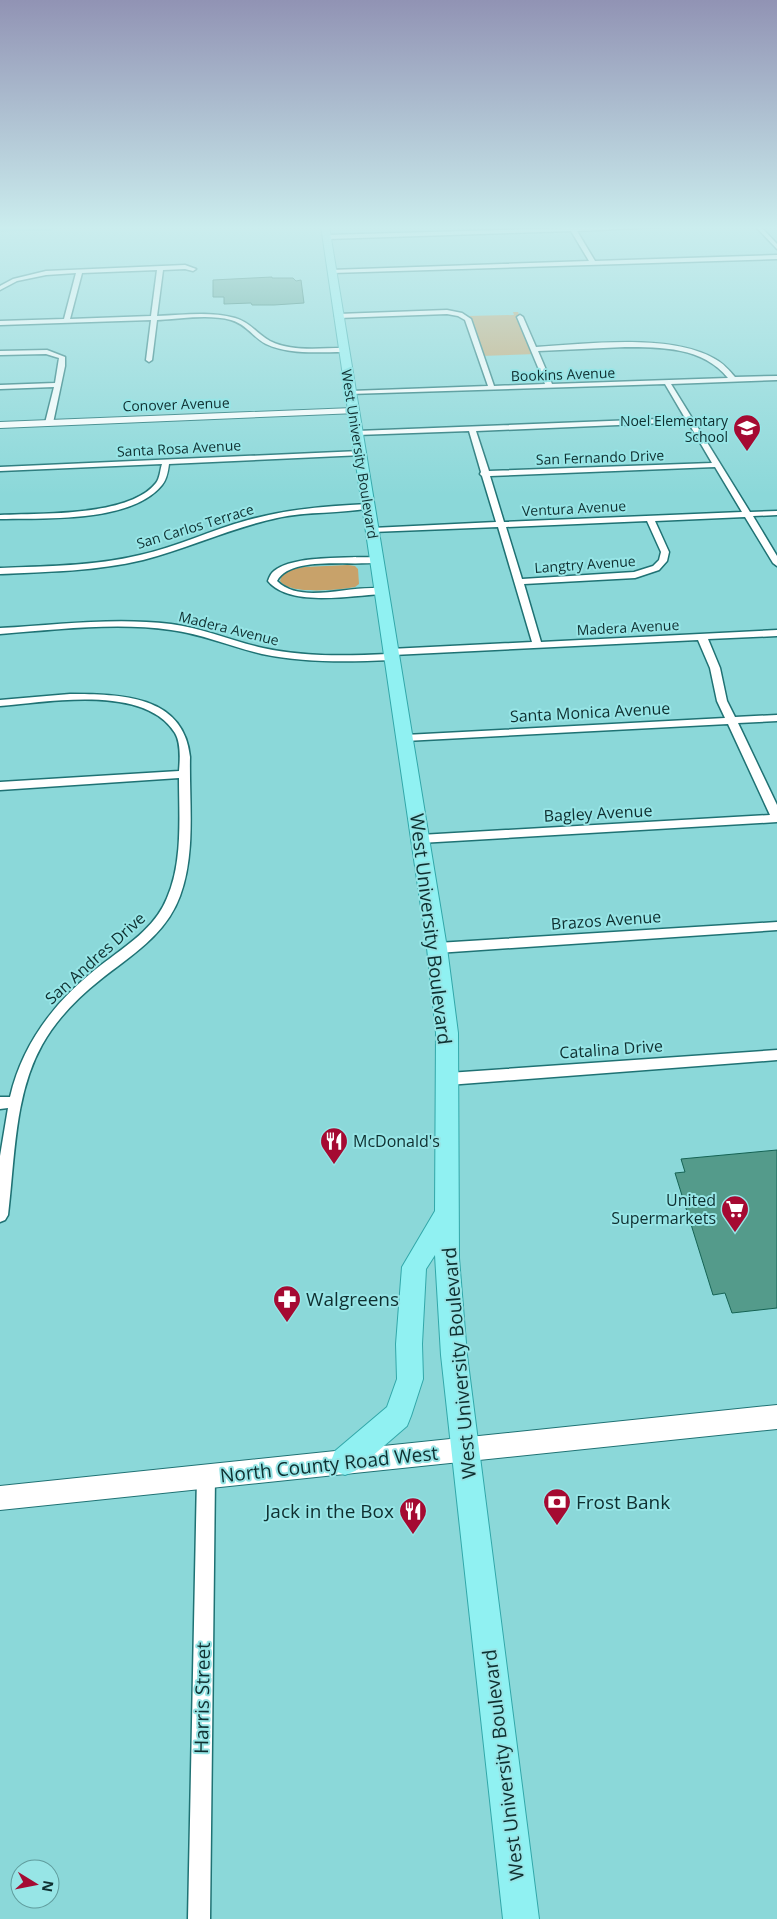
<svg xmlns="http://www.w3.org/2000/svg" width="777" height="1919" font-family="'Open Sans',sans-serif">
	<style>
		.green { fill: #c8a26a }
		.building { fill: #549b8b; stroke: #156354 }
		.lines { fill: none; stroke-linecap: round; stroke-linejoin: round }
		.street-casing { stroke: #1f7274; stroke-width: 3 }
		.secondary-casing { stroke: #1f7274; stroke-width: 2 }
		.primary-casing { stroke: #32a7a9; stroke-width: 2 }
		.highway-casing { stroke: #32a7a9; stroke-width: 3 }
		.street { fill: #fff; fill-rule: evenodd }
		.secondary { fill: #fff; fill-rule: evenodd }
		.primary { fill: #90f1f2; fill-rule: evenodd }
		.highway { fill: #46e7ea; fill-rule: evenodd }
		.labels { text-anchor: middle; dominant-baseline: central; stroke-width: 4; stroke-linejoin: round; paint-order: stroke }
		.far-street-label { font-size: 14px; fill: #0e2f30; stroke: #97e5e6 }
		.far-poi-label { font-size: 14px; fill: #0e2f30; stroke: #97e5e6; text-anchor: end }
		.street-label { font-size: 16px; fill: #0e2f30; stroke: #97e5e6 }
		.poi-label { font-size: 16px; fill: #0e2f30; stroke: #97e5e6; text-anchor: start }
		.near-street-label { font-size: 19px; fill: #0e2f30; stroke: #97e5e6 }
		.near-poi-label { font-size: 19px; fill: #0e2f30; stroke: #97e5e6; text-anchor: start }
	</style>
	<rect width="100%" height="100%" fill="#8bd8d9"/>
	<!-- green -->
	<path class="green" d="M 513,312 L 518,312 L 536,354 L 481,356 L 466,316 L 514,315 Z
		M 348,565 L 355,566 L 358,569 L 359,584 L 355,587 C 339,590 289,595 280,581 L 282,574 L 294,569 L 304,567 Z"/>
	<!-- building -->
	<path class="building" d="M 272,277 L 272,278 L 293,278 L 296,281 L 301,280 L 304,303 L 274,305 L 252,305 L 251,303 L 224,304 L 224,297 L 213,297 L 213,280 Z
		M 777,1150 L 777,1308 L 732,1313 L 725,1293 L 713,1295 L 675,1173 L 685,1172 L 681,1159 Z"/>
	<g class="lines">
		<!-- street casing -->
		<g class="street-casing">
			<path id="street" d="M 569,226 L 679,226 L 577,231 L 595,261 L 777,255 L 777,259 L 332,273 L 330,270 L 589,261 L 571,231 L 327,239 L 324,237 L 327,235 L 569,228 Z
				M 755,226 L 760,226 L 777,244 L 777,249 Z
				M 185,265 L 196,269 L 193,271 L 185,269 L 163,270 L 157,316 C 183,315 210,311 235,318 C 250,322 257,334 270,341 C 292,352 320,348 343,348 L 346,350 L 343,352 C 318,352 289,355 266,344 C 253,337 246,324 231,320 C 208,314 181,319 157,320 L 152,360 L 149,362 L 146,360 L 151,320 L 0,325 L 0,321 L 64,319 L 76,273 L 46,275 L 17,281 L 0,290 L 0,286 L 13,279 L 46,271 ZM 157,270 L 151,316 L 70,319 L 82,273 Z
				M 447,310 L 462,313 L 471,319 L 494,386 L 545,384 L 517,317 L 520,315 L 523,317 L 536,347 C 586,344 671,333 715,359 C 723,363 729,370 735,377 L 777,376 L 777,380 L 671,384 L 750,512 L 777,511 L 777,515 L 753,516 L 777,556 L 777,566 L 773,563 L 745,517 L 655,521 L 669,552 L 667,561 L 659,570 L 635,578 L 524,584 L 541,642 L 777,630 L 777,636 L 708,639 L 720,668 L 727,701 L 735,717 L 777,715 L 777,721 L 738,723 L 777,805 L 777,822 L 420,843 L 414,839 L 420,835 L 770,815 L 728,724 L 405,741 L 400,738 L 405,735 L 725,718 L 717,701 L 710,668 L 698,640 L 393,655 L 396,657 L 391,660 C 348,662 305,663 262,654 C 232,647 202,634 171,630 C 114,622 56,630 0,634 L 0,628 C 56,625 114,617 171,624 C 202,628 232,641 263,648 C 304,657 346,656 388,654 L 385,652 L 390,649 L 532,642 L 498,527 L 372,532 L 368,530 L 372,528 L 496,522 L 482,476 L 480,474 L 481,472 L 469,431 L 357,435 L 353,433 L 357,431 L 685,418 L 665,384 L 349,394 L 348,393 L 351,391 L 488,386 L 465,320 L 458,316 L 447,314 L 338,318 L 335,316 L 338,314 ZM 625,347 C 661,347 703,347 728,378 L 552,384 L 538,351 ZM 688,422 L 712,463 L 489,471 L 476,431 ZM 715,467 L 742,512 L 504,522 L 490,476 ZM 647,521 L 661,552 L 659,560 L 653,566 L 634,572 L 522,579 L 506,527 Z
				M 47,350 L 65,357 L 65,366 L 53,423 L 49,425 L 45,423 L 54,387 L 0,389 L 0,385 L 55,383 L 59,358 L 46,354 L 0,355 L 0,351 Z
				M 360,451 L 364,453 L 363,455 L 169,464 C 168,471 167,479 162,485 C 131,523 45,518 0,519 L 0,515 C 40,513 129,517 156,483 C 160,478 160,470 162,464 L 0,471 L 0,467 Z
				M 368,504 L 372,506 L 371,508 C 341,514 308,511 277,518 C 231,528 189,548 143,560 C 97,571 48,572 0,574 L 0,568 C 47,566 94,566 140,555 C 177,547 211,530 248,520 C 288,509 327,506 368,504 Z
				M 376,557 L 380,560 L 379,562 C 353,567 291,555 277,581 C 302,606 353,583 384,589 L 384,593 L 381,594 C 350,596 289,607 268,581 C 269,578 271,573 274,571 C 293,555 351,558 376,557 Z
				M 70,694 C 120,694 184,695 190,757 C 189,802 196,853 180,896 C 166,935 130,956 100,980 C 77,998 56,1020 42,1045 C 14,1095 15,1159 8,1215 L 5,1220 L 0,1222 L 0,1156 L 8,1108 L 0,1109 L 0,1097 L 10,1097 C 23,1041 57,999 101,965 C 126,946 155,928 167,898 C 183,862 179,816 179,778 L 0,790 L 0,782 L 179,771 C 180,759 181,743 175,733 C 145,684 48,702 0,706 L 0,700 Z
				M 777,922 L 777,930 L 437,953 L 433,951 L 431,948 L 433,945 L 437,943 Z
				M 777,1050 L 777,1060 L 448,1085 L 443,1083 L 441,1079 L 443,1075 L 448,1073 Z
				M 206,1467 L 212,1470 L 215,1476 L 210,1919 L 188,1919 L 197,1476 L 200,1470 Z"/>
		</g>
		<!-- secondary casing -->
		<g class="secondary-casing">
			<path id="secondary" d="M 353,408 L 357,409 L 357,413 L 0,428 L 0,422 Z
				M 777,1405 L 777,1429 L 0,1510 L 0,1486 Z"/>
		</g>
		<!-- primary casing -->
		<g class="primary-casing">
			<path id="primary" d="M 321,226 L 329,226 L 447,948 L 458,1033 L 459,1258 L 467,1355 L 539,1919 L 503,1919 L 441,1355 L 435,1255 L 426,1269 L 422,1344 L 423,1379 L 411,1416 L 407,1426 L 355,1471 L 345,1475 L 335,1471 L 331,1461 L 335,1451 L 387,1407 L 397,1379 L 396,1344 L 402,1267 L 435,1211 L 436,1033 L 427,948 Z"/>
		</g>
		<!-- highway casing -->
		<g class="highway-casing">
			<path id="highway" d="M 0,226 L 55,226 L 51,229 L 0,230 Z"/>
		</g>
		<!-- street -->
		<use href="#street" class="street"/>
		<!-- secondary -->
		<use href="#secondary" class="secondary"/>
		<!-- primary -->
		<use href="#primary" class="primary"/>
		<!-- highway -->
		<use href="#highway" class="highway"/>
	</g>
	<!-- sky -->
	<linearGradient id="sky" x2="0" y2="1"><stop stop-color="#9193b4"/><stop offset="0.46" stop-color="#cbedee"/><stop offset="1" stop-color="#cbedee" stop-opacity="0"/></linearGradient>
	<rect width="777" height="495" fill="url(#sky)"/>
	<!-- icons -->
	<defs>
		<g id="school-pin" transform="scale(1.4375)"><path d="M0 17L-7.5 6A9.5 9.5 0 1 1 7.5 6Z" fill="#a50a32" stroke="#97e5e6"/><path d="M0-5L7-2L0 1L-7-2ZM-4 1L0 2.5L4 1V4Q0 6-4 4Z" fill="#fff"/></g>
		<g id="restaurant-pin" transform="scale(1.4375)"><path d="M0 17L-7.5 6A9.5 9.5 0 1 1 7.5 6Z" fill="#a50a32" stroke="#97e5e6"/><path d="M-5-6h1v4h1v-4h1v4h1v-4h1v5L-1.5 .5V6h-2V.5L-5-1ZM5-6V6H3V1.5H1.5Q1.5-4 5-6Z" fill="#fff"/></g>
		<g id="supermarket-pin" transform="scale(1.4375)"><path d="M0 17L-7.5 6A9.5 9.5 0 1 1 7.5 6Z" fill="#a50a32" stroke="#97e5e6"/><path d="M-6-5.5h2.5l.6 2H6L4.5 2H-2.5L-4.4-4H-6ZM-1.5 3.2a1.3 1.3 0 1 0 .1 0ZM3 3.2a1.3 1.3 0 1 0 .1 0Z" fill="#fff"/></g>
		<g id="pharmacy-pin" transform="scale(1.4375)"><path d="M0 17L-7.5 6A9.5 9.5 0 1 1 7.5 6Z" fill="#a50a32" stroke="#97e5e6"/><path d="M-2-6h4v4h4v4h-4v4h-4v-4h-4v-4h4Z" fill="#fff"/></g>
		<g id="bank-pin" transform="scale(1.4375)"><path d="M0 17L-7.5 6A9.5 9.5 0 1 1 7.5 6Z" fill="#a50a32" stroke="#97e5e6"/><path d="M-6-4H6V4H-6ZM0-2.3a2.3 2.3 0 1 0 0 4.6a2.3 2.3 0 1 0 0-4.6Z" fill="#fff"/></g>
	</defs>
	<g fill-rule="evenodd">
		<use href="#school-pin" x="747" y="428"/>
		<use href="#restaurant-pin" x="334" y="1141"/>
		<use href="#supermarket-pin" x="735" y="1209"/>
		<use href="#pharmacy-pin" x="287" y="1299"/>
		<use href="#bank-pin" x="557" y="1502"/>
		<use href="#restaurant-pin" x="413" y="1511"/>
	</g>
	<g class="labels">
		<!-- far-street labels -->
		<g class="far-street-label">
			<text transform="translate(563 374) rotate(-2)">Bookins Avenue</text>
			<text transform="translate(176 404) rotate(-2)">Conover Avenue</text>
			<text transform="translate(179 448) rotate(-3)">Santa Rosa Avenue</text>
			<text transform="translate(360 454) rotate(81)">West University Boulevard</text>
			<text transform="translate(600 457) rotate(-2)">San Fernando Drive</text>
			<text transform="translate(574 508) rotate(-3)">Ventura Avenue</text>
			<text transform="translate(195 526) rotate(-17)">San Carlos Terrace</text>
			<text transform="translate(585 564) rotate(-4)">Langtry Avenue</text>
			<text transform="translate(628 627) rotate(-3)">Madera Avenue</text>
			<text transform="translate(229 628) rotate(14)">Madera Avenue</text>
		</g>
		<!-- far-poi labels -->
		<g class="far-poi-label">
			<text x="728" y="420">Noel Elementary<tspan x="728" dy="16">School</tspan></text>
		</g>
		<!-- street labels -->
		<g class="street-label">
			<text transform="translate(590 712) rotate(-3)">Santa Monica Avenue</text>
			<text transform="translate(598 813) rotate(-3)">Bagley Avenue</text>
			<text transform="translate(606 920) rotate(-4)">Brazos Avenue</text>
			<text transform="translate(95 958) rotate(-42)">San Andres Drive</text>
			<text transform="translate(611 1049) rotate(-4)">Catalina Drive</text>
		</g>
		<!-- poi labels -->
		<g class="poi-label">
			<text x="353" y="1141">McDonald's</text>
			<text x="716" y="1200" text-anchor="end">United<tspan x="716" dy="18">Supermarkets</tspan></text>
		</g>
		<!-- near-street labels -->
		<g class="near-street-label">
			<text transform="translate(431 929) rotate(83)">West University Boulevard</text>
			<text transform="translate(459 1363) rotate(-95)">West University Boulevard</text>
			<text transform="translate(329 1464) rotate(-6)">North County Road West</text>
			<text transform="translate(202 1698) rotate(-89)">Harris Street</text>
			<text transform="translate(503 1765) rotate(-97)">West University Boulevard</text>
		</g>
		<!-- near-poi labels -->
		<g class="near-poi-label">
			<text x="306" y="1299">Walgreens</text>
			<text x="576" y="1502">Frost Bank</text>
			<text x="394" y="1511" text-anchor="end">Jack in the Box</text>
		</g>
	</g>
	<!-- north arrow -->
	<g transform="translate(35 1884) rotate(100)"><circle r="24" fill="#97e5e6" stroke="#609c9d"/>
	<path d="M0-4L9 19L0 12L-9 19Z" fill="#a50a32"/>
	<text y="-8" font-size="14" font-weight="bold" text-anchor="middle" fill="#0e2f30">N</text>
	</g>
</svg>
